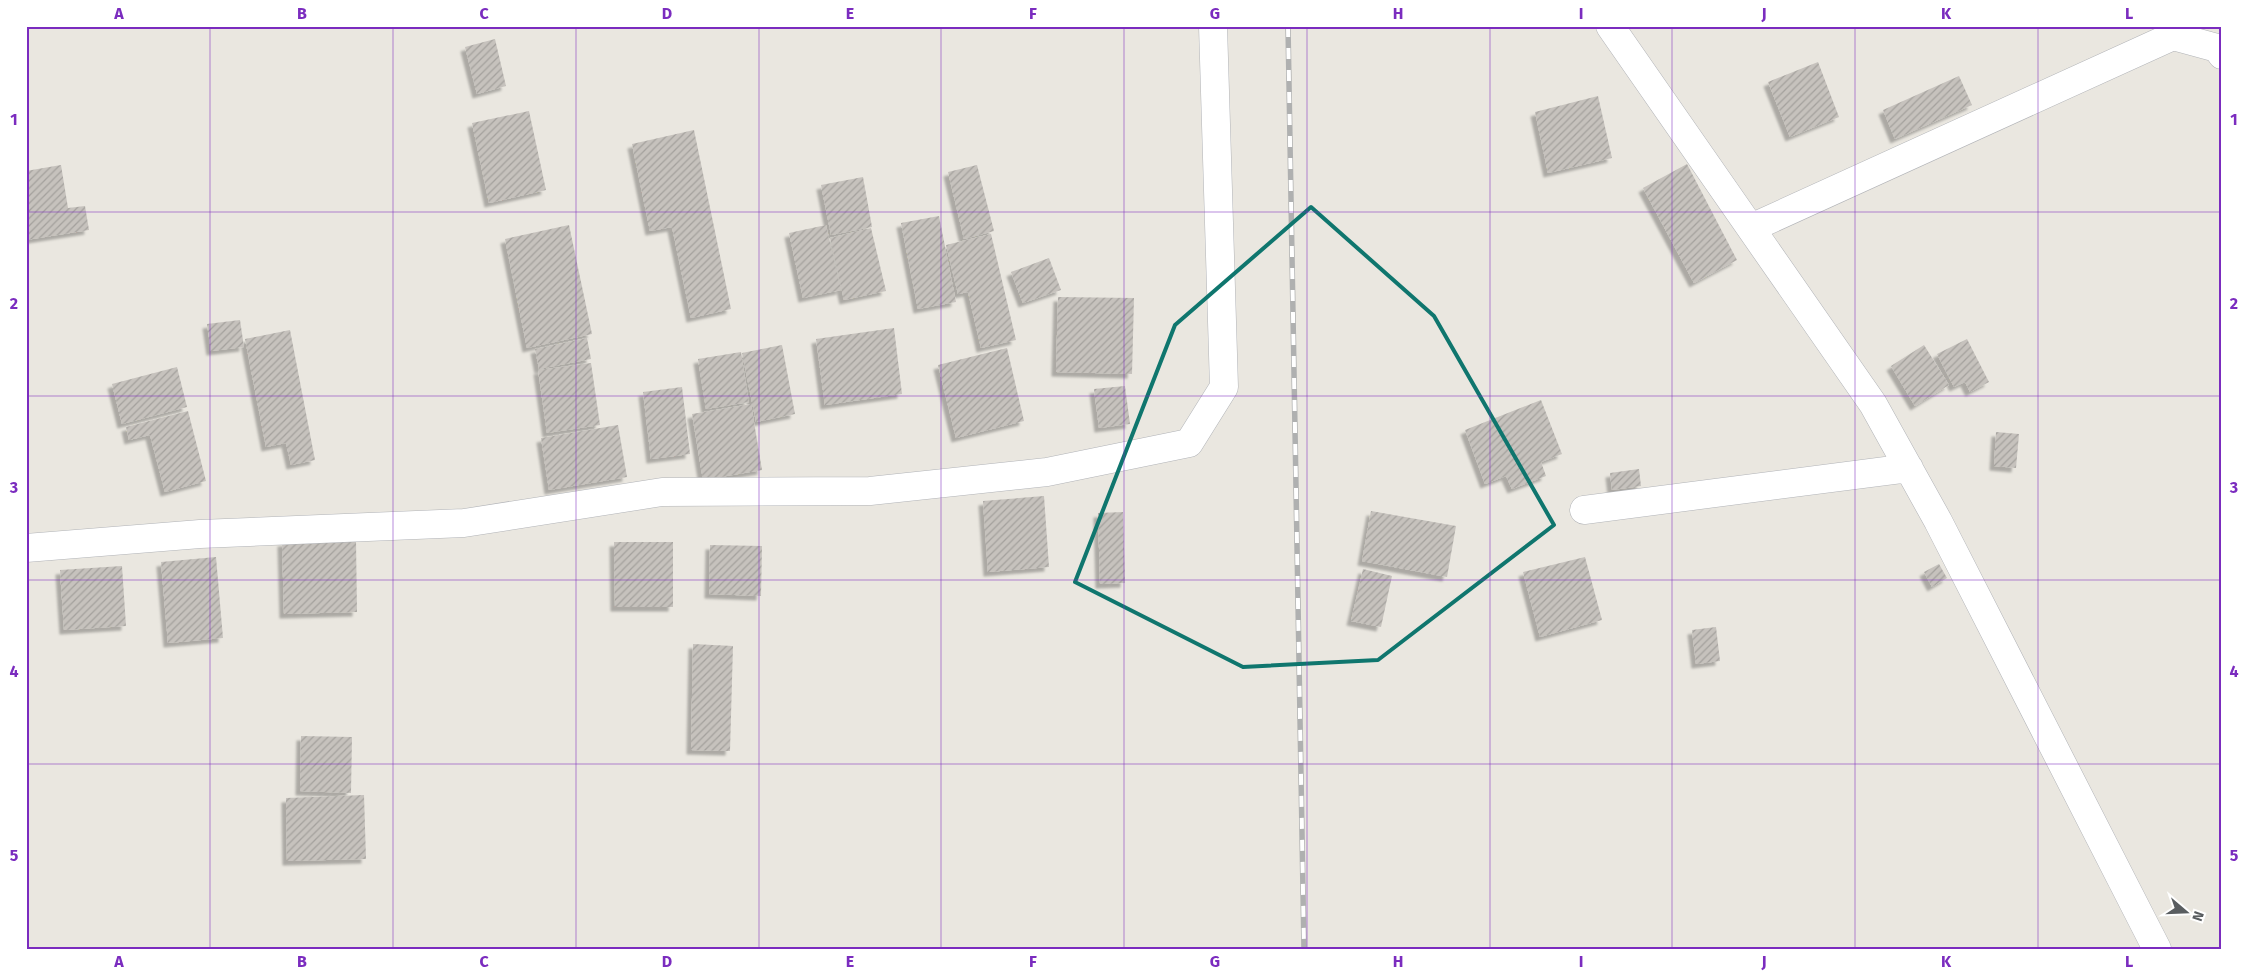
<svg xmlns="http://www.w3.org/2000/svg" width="2248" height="975" font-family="'Fira Sans',sans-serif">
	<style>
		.building { fill: url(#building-hatch); filter: url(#shadow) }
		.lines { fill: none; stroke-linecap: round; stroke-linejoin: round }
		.minor-casing { stroke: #b1b3b7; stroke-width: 29 }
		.minor { stroke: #fff; stroke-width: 28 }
		.rail-casing { stroke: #afb0b0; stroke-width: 5.5 }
		.rail { stroke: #fff; stroke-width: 4; stroke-dasharray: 11; stroke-linecap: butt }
		.marked { fill: none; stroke: #0f766e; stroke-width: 4; stroke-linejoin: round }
		.grid { fill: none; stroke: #7b2cbf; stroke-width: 1; stroke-opacity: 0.55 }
		.neatline { fill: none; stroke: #7b2cbf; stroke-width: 2 }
		.grid-label { font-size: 16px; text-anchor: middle; font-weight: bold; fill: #7b2cbf }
	</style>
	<defs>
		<pattern id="building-hatch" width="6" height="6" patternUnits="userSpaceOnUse" patternTransform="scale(1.25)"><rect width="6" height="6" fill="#c6c2bd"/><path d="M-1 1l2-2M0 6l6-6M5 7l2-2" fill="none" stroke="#a4a19d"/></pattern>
		<filter id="shadow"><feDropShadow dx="-4.5" dy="4.5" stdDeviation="1" flood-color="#0004"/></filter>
	</defs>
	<rect width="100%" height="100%" fill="#eae7e0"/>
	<!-- building -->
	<path class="building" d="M 495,39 L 506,86 L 477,94 L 465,47 Z
		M 1818,62 L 1839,117 L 1790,137 L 1768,82 Z
		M 1959,76 L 1972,105 L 1895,139 L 1883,110 Z
		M 1598,96 L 1612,158 L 1548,173 L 1535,112 Z
		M 529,111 L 546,190 L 489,203 L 472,123 Z
		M 694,130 L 731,309 L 691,318 L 672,227 L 650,231 L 632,144 Z
		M 1687,164 L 1737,260 L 1694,283 L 1643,188 Z
		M 61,165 L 68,208 L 85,206 L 89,230 L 26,240 L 26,171 Z
		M 977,165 L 994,231 L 964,239 L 948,172 Z
		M 863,177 L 872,227 L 831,235 L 821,185 Z
		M 939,216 L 956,302 L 918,309 L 901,223 Z
		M 569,225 L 592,334 L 527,348 L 505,239 Z
		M 826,225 L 841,290 L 803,298 L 789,233 Z
		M 871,228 L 886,291 L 844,300 L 830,238 Z
		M 991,234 L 1016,340 L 981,348 L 968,292 L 958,294 L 946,245 Z
		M 1049,258 L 1061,290 L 1023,303 L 1011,272 Z
		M 1058,297 L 1134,298 L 1132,374 L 1056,372 Z
		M 240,320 L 244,347 L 211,351 L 207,324 Z
		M 894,328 L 902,394 L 825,405 L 816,339 Z
		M 290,330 L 315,460 L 291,465 L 286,443 L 266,447 L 245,339 Z
		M 587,338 L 591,359 L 539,369 L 535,349 Z
		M 1967,339 L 1989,382 L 1970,392 L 1965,382 L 1954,387 L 1937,354 Z
		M 782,345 L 795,414 L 756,422 L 742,353 Z
		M 1924,345 L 1949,385 L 1915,406 L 1891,366 Z
		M 1007,348 L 1024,421 L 956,438 L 938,365 Z
		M 741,352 L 749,402 L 706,409 L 698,359 Z
		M 591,363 L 600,425 L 547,433 L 538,370 Z
		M 177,367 L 187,407 L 122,424 L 112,384 Z
		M 1125,386 L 1130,424 L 1099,428 L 1094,389 Z
		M 682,387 L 690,454 L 651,459 L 643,392 Z
		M 1541,400 L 1562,454 L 1541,462 L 1546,476 L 1512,489 L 1506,476 L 1485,484 L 1465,430 Z
		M 751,404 L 762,470 L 703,480 L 692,414 Z
		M 188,411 L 206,481 L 165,492 L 150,435 L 129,440 L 126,427 Z
		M 618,425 L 627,477 L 549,490 L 541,438 Z
		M 1996,432 L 2019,434 L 2016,468 L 1994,466 Z
		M 1639,469 L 1641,486 L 1612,490 L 1610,473 Z
		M 1044,496 L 1049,567 L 988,572 L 983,501 Z
		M 1371,511 L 1456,526 L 1447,577 L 1362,561 Z
		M 1123,512 L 1125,583 L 1100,584 L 1098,513 Z
		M 356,540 L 357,612 L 284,614 L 282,542 Z
		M 614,542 L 673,542 L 673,607 L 615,607 Z
		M 710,545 L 762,546 L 761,596 L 709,594 Z
		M 216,557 L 223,638 L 168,643 L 161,562 Z
		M 1585,557 L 1602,620 L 1540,637 L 1523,572 Z
		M 1939,564 L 1947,578 L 1932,587 L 1924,572 Z
		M 122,566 L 126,626 L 64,630 L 60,570 Z
		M 1363,569 L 1392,576 L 1381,627 L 1351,621 Z
		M 1716,627 L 1720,661 L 1696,664 L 1692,630 Z
		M 693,644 L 733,646 L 730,751 L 691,750 Z
		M 301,736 L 352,737 L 351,793 L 300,791 Z
		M 364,795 L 366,859 L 287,861 L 286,798 Z"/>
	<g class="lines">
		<!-- minor casing -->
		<g class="minor-casing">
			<path id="minor" d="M 1610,26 L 1873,404 L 1938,521 L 2157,949
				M 2173,36 L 2217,48 L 2222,55
				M 1751,228 L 2173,36 L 2170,26
				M 1584,510 L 1909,468
				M 26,548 L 200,534 L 464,523 L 662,492 L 870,491 L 1047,472 L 1189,443 L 1224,387 L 1213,26"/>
		</g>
		<!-- minor -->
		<use href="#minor" class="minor"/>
		<!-- rail casing -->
		<g class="rail-casing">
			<path id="rail" d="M 1288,26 L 1304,949"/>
		</g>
		<!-- rail -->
		<use href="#rail" class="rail"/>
	</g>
	<!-- marked area -->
	<path class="marked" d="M 1311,207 L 1434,316 L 1554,525 L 1378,660 L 1243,667 L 1075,582 L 1175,325 Z"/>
	<!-- grid -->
	<path class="grid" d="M 210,26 L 210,949M 393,26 L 393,949M 576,26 L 576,949M 759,26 L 759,949M 941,26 L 941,949M 1124,26 L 1124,949M 1307,26 L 1307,949M 1490,26 L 1490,949M 1672,26 L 1672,949M 1855,26 L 1855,949M 2038,26 L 2038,949M 26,212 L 2222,212M 26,396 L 2222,396M 26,580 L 2222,580M 26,764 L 2222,764"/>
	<!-- border -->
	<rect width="2248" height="975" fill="none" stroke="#ffffff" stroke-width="55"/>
	<!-- north arrow -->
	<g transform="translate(2186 912) rotate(109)" stroke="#ffffff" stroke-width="4" paint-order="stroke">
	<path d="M0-4L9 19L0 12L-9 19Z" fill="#595d60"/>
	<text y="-8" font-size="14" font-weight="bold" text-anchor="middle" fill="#595d60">N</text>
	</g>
	<rect x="28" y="28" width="2192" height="920" class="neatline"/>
	<g class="grid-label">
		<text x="119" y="19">A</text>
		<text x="302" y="19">B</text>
		<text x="484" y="19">C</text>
		<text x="667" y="19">D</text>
		<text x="850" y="19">E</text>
		<text x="1033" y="19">F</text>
		<text x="1215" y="19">G</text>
		<text x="1398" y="19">H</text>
		<text x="1581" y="19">I</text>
		<text x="1764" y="19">J</text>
		<text x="1946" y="19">K</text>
		<text x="2129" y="19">L</text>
		<text x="14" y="125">1</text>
		<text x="2234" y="125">1</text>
		<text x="14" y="309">2</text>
		<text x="2234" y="309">2</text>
		<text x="14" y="493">3</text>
		<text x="2234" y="493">3</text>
		<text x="14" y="677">4</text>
		<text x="2234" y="677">4</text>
		<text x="14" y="861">5</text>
		<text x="2234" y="861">5</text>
		<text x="119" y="967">A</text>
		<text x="302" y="967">B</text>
		<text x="484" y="967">C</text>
		<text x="667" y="967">D</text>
		<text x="850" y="967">E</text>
		<text x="1033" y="967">F</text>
		<text x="1215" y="967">G</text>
		<text x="1398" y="967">H</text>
		<text x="1581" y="967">I</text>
		<text x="1764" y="967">J</text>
		<text x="1946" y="967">K</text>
		<text x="2129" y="967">L</text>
	</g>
</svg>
